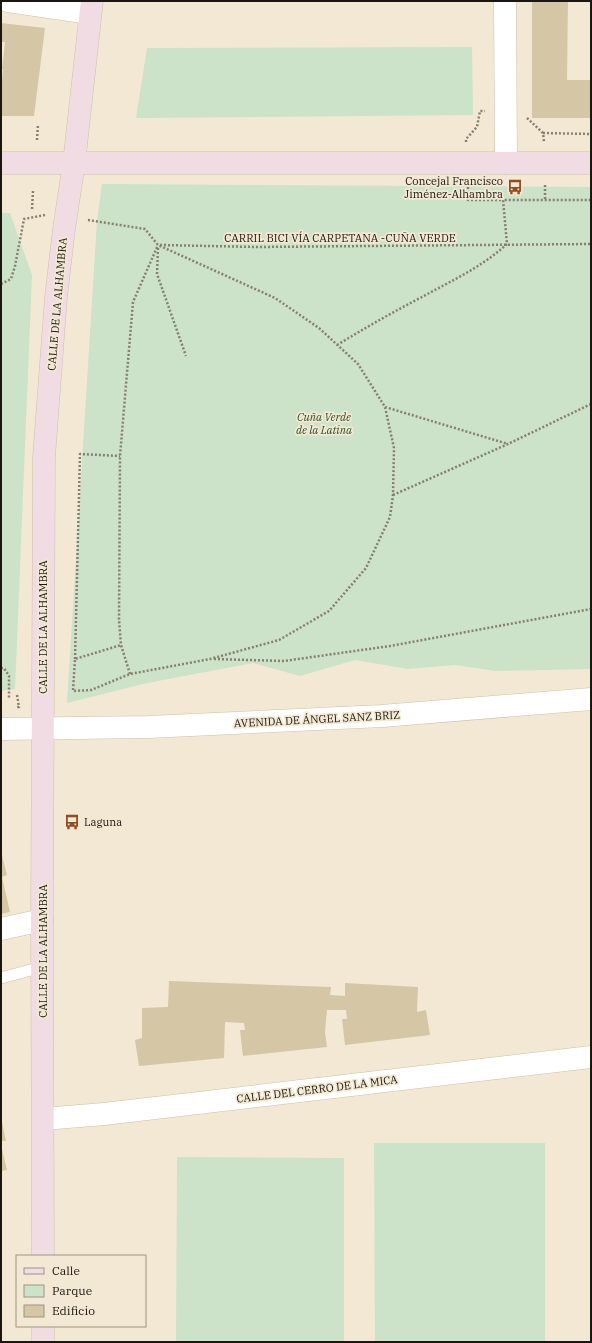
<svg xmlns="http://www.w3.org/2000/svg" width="592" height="1343" font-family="'IBM Plex Serif',serif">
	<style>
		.green { fill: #cce2c9 }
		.building { fill: #d5c6a5 }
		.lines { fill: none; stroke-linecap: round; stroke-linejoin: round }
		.lane-casing { stroke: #cbc1ac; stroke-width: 12 }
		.street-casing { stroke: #cbc1ac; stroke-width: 23 }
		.secondary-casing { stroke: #cbc1ac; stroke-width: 23 }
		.path { stroke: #867f71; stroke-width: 2.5; stroke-dasharray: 2 2; stroke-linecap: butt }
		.lane { stroke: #fff; stroke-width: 11 }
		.street { stroke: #fff; stroke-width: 22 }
		.secondary { stroke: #f2dce4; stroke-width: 22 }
		.labels { text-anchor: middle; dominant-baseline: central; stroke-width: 3.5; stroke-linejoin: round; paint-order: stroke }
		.poi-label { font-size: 11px; fill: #1b1710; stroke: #f3e8d3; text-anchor: end }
		.street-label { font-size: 11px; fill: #1b1710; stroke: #f3e8d3 }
		.park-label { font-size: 11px; font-style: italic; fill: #2c512a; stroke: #f3e8d3 }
	</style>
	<rect width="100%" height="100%" fill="#f3e8d3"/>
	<!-- green -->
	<path class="green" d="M 472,47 L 473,115 L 136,118 L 147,48 Z
		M 102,184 L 591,187 L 591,669 L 496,671 L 455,665 L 408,669 L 355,660 L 300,676 L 253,663 L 147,683 L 67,703 L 97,221 Z
		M 1,213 L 10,213 L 32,275 L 15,689 L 1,691 Z
		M 374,1143 L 545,1143 L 545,1342 L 375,1342 Z
		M 177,1157 L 344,1158 L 344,1342 L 176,1342 Z"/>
	<!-- building -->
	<path class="building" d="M 532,1 L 568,1 L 567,80 L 591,80 L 591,118 L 532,118 Z
		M 1,23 L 45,28 L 34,116 L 1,116 L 1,80 L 2,80 L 3,69 L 2,69 L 5,42 L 1,42 Z
		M 1,851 L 7,875 L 2,877 L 10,912 L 1,914 Z
		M 169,981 L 331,987 L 330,995 L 345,996 L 345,983 L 418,987 L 417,1012 L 426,1010 L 430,1035 L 345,1045 L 342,1019 L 347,1019 L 346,1010 L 327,1010 L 325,1032 L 327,1047 L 243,1056 L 240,1030 L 245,1030 L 244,1023 L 225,1022 L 224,1058 L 139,1066 L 135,1040 L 142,1038 L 142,1008 L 168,1007 Z
		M 2,1122 L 6,1141 L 1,1141 L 1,1123 Z
		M 1,1145 L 7,1170 L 1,1171 Z"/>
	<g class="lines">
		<!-- lane casing -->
		<g class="lane-casing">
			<path id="lane" d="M 1,978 L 42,967"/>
		</g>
		<!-- street casing -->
		<g class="street-casing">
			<path id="street" d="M 8,1 L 90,13
				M 505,1 L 506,163
				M 1,729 L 149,727 L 382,716 L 591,699
				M 1,929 L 42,920
				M 43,1119 L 104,1114 L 591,1057"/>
		</g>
		<!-- secondary casing -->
		<g class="secondary-casing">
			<path id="secondary" d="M 1,163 L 591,163
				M 43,1256 L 42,920 L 44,457 L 56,297 L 64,229 L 74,163 L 92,1
				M 43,1342 L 43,1326"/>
		</g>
		<!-- path -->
		<path class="path" d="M 527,118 L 543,133 L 544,142
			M 543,133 L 591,134
			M 37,140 L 38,124
			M 466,142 L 466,139 L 477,127 L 480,111 L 485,111
			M 468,183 L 468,200 L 503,200
			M 545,185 L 545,200
			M 32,209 L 33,191
			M 88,220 L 145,229 L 158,245 L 275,298 L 319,328 L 358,364 L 385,407 L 394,448 L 393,495 L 390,517 L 366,568 L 329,611 L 279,640 L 210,659 L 130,674 L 91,690 L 73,691 L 75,659 L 121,645
			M 160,245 L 258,247 L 591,244
			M 158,248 L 157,274 L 186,356
			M 1,284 L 11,279 L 15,266 L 24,219 L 45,215
			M 337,345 C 365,328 393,312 422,297 C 451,281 482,267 507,244 L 503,200 L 591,200
			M 385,407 L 508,444
			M 393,495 L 508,444 L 591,404
			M 75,659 L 80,454 L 120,456
			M 214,659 L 284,661 L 390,646 L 591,609
			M 1,668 L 4,668 L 9,676 L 9,699
			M 130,674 L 121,645 L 119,620 L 120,456 L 133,302 L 158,245
			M 17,695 L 19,707 L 17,707"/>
		<!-- lane -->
		<use href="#lane" class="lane"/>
		<!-- street -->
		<use href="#street" class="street"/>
		<!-- secondary -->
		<use href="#secondary" class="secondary"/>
	</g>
	<!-- icons -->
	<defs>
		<g id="bus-bare" transform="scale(1.2)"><path d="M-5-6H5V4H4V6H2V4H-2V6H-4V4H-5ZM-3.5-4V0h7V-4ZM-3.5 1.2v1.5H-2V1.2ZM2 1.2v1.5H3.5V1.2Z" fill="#904d1f" stroke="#f3e8d3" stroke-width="2.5" paint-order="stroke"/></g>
	</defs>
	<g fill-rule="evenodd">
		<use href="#bus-bare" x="515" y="187"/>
		<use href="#bus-bare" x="72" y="822"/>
	</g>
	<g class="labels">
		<!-- poi labels -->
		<g class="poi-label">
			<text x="503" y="181">Concejal Francisco<tspan x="503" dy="13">Jiménez-Alhambra</tspan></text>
			<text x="84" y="822" text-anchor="start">Laguna</text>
		</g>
		<!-- street labels -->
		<g class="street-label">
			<text x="340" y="238">CARRIL BICI VÍA CARPETANA -CUÑA VERDE</text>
			<text transform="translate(57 304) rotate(-85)">CALLE DE LA ALHAMBRA</text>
			<text transform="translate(43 627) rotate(-90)">CALLE DE LA ALHAMBRA</text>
			<text transform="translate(317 719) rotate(-3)">AVENIDA DE ÁNGEL SANZ BRIZ</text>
			<text transform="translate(43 951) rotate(-90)">CALLE DE LA ALHAMBRA</text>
			<text transform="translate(317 1089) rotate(-7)">CALLE DEL CERRO DE LA MICA</text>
		</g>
		<!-- park labels -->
		<g class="park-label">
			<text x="324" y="417">Cuña Verde<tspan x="324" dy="13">de la Latina</tspan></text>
		</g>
	</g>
	<!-- border -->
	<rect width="592" height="1343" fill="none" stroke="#1b1710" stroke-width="4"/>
	<!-- legend -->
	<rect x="16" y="1255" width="130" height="72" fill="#f3e8d3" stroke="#9d9485"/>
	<rect x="24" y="1268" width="20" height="6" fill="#f2dce4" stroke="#9d9485"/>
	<text x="52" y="1275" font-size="12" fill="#1b1710">Calle</text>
	<rect x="24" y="1285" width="20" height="12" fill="#cce2c9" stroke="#9d9485"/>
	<text x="52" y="1295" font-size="12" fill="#1b1710">Parque</text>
	<rect x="24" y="1305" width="20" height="12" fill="#d5c6a5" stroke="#9d9485"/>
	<text x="52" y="1315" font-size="12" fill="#1b1710">Edificio</text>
</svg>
